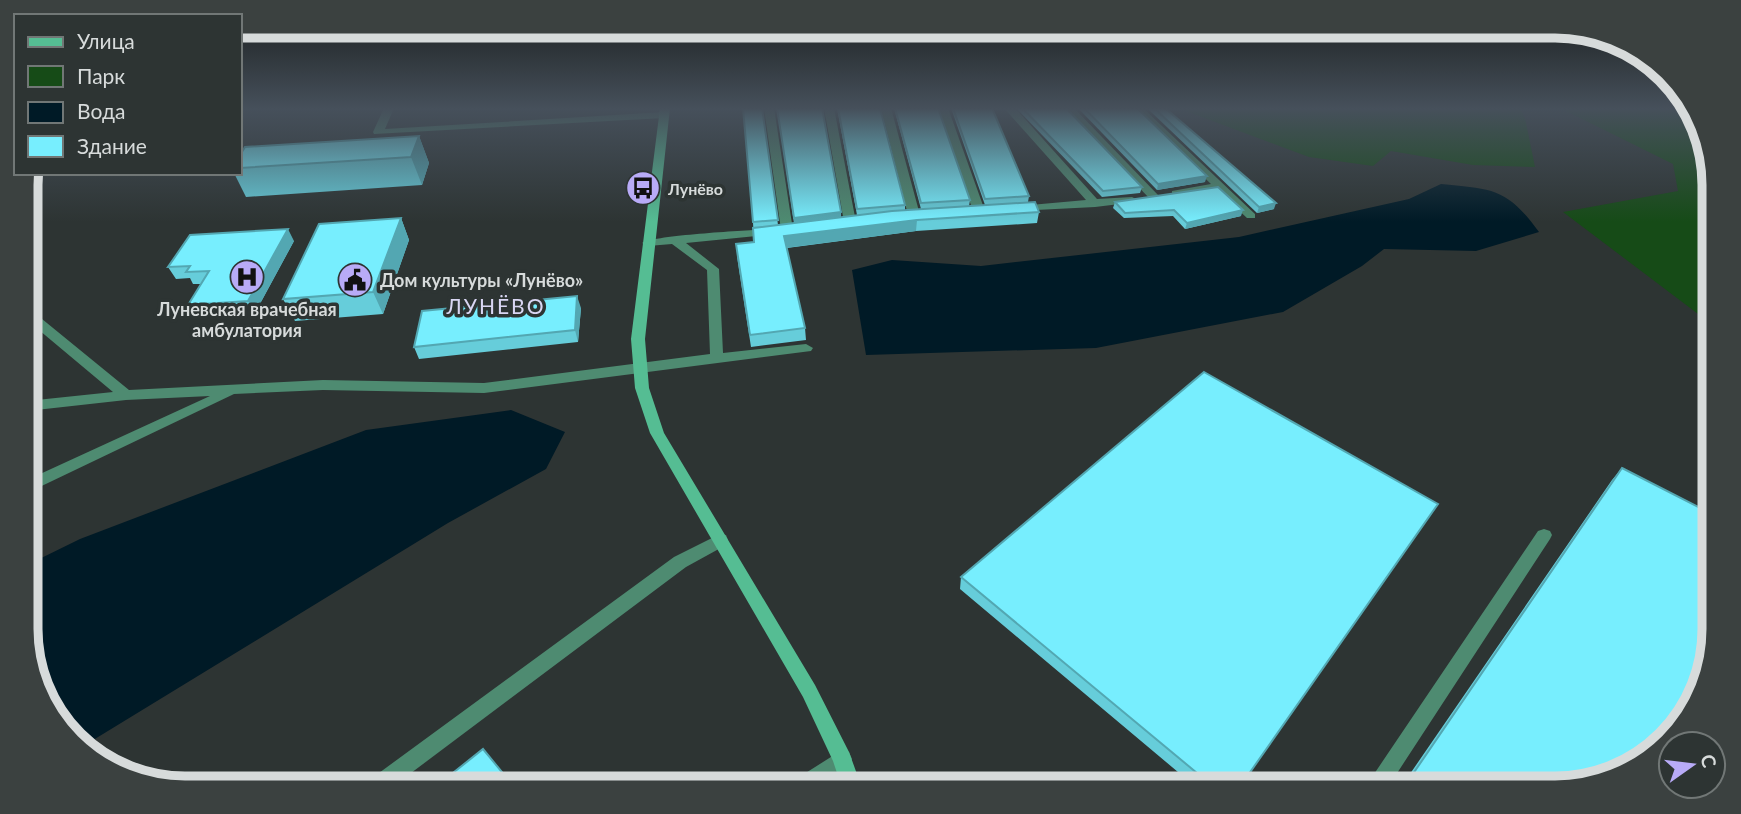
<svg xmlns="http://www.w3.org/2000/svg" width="1741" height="814" font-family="Lato,sans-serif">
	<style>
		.green { fill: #164b17 }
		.water { fill: #001a26 }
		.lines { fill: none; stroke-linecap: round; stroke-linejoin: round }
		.lane { fill: #4e8b71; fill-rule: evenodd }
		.secondary { fill: #55bd93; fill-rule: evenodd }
		.wall { fill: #66cdda }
		.shaded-wall { fill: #53a7b2 }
		.building { fill: #77eefe; stroke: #53a7b2; stroke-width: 2 }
		.labels { text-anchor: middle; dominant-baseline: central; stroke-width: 7; stroke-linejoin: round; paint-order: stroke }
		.far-poi-label { font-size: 16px; font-weight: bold; fill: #d7dbdb; stroke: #2d3433; text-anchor: start }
		.poi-label { font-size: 18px; font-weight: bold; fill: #d7dbdb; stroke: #2d3433; text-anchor: start }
		.quarter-label { font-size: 21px; letter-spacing: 2px; fill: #d9d6f3; stroke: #2d3433 }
		.rim { fill: none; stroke: #d7dbdb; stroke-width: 9 }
	</style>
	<rect width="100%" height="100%" fill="#2d3433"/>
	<!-- green -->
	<path class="green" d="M 1178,108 L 1520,108 L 1525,118 L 1535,167 L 1473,165 L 1391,151 L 1373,166 L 1309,157 Z
		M 1560,108 L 1690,108 L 1713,165 L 1714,326 L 1563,212 L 1678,191 L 1673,164 Z"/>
	<!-- water -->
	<path class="water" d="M 1441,184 C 1493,189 1507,188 1539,232 L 1476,251 L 1384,249 L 1362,266 L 1283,312 L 1096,348 L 866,355 L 852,270 L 892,260 L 981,266 L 1239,237 L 1409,199 Z
		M 511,410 L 565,432 L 546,469 L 448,523 L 85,745 L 59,726 L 28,649 L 27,565 L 80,539 L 366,430 Z"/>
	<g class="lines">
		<!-- lane -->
		<path class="lane" d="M 384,108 L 394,108 L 385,129 L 664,112 L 669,115 L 664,118 L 374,134 L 373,132 Z
			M 764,108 L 774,108 L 793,230 L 787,233 L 781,230 Z
			M 824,108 L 834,108 L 856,222 L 850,225 L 844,222 Z
			M 881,108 L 891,108 L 920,215 L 918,217 L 914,218 L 908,215 Z
			M 938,108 L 948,108 L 985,211 L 983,213 L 975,213 L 973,211 Z
			M 1004,108 L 1015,108 L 1097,199 L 1132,197 L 1138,200 L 1136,202 L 1095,207 L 1015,211 L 1015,207 L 1019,206 L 1086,200 Z
			M 1063,108 L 1074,108 L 1158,195 L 1158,199 L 1150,199 Z
			M 1132,108 L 1143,108 L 1255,214 L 1255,218 L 1247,218 L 1217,190 L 1172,195 L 1172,191 L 1211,184 Z
			M 773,229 L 777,230 L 777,234 L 686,243 L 719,269 L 723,353 L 806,344 L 813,348 L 811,351 L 484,393 L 323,390 L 234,394 L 27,493 L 27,480 L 210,396 L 126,400 L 27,411 L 27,401 L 113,392 L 27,320 L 27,309 L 31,310 L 129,390 L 323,380 L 484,383 L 710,354 L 707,270 L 672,244 L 648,246 L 642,243 C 653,235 752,230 773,229 Z
			M 1544,529 L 1550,531 L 1552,535 L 1550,539 L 1388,787 L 1367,787 L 1370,780 L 1538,531 Z
			M 720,534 L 726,535 L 728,540 L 726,545 L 686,567 L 391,788 L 365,788 L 368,781 L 674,557 Z
			M 842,750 L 849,752 L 852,759 L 849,766 L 817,788 L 790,788 L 793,781 Z"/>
		<!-- secondary -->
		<path class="secondary" d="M 660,108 L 670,108 L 645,339 L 649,388 L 664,433 L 815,685 L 849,752 L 862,788 L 842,788 L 833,761 L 803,697 L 650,433 L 635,388 L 631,339 Z"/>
	</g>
	<!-- wall -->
	<path class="wall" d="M 762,108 L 778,225 L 794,223 L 777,108 L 841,217 L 857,215 L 837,108 L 880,108 L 905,205 L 905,210 L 985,205 L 951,108 L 992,108 L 1029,196 L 1028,202 L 1039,212 L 1037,223 L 916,231 L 787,248 L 805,328 L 806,340 L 751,347 L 737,256 L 754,242 L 753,222 Z
		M 894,108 L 938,108 L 970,200 L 969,206 L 921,209 Z
		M 1016,108 L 1066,108 L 1142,187 L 1140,193 L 1102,197 Z
		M 1078,108 L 1137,108 L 1205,182 L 1157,190 Z
		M 1147,108 L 1165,108 L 1274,209 L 1257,213 Z
		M 419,136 L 429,163 L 422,185 L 246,197 L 234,173 L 240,173 L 240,155 Z
		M 1115,202 L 1241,216 L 1185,229 L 1173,216 L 1124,218 L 1113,208 Z
		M 401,218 L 409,240 L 383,314 L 295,321 L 283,299 Z
		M 294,241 L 255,313 L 196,317 L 188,305 L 201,284 L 193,284 L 190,278 L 176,279 L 168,267 Z
		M 581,308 L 578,342 L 419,359 L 414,347 Z
		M 1622,468 L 1565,787 L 1401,787 L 1612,480 Z
		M 961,577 L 1239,788 L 1197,788 L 960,589 Z"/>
	<!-- shaded-wall -->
	<path class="shaded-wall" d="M 419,136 L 429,163 L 422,185 L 411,157 Z
		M 1207,176 L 1205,182 L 1157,190 L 1158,184 Z
		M 1276,203 L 1274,209 L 1257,213 L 1259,207 Z
		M 1243,210 L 1241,216 L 1185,229 L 1187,223 Z
		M 841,212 L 841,218 L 794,224 L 794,218 Z
		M 401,218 L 409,240 L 383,314 L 373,292 Z
		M 917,220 L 916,231 L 785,248 L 784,236 Z
		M 288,229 L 294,241 L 255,313 L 248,301 Z
		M 577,296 L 581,308 L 578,342 L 575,330 Z"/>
	<!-- building -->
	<path class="building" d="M 743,108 L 762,108 L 778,220 L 753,222 Z
		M 777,108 L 822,108 L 841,212 L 794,218 Z
		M 838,108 L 880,108 L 905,205 L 857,209 Z
		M 895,108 L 938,108 L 970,200 L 921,203 Z
		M 953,108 L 992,108 L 1029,196 L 985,199 Z
		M 1022,108 L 1066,108 L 1142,187 L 1103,191 Z
		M 1084,108 L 1137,108 L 1207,176 L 1158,184 Z
		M 1154,108 L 1165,108 L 1276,203 L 1259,207 Z
		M 419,136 L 411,157 L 240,168 L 240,155 L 245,147 Z
		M 1218,187 L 1243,210 L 1187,223 L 1174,210 L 1125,213 L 1115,202 Z
		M 1035,202 L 1039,212 L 917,220 L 784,236 L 805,328 L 750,335 L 736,244 L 754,242 L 753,228 L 892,211 Z
		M 401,218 L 373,292 L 283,299 L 319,224 Z
		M 288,229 L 248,301 L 188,305 L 209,271 L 186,272 L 190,266 L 168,267 L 190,235 Z
		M 577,296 L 575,330 L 414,347 L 422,311 Z
		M 1204,372 L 1438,504 L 1239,788 L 1215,788 L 961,577 Z
		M 1622,468 L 1714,515 L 1715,628 L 1702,690 L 1644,761 L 1565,787 L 1404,787 Z
		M 483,749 L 515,788 L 434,788 Z"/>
	<!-- sky -->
	<linearGradient id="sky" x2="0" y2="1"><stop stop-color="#191d1c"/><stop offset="0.49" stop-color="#46505b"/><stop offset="1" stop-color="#46505b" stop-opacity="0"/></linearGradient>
	<rect width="1741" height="222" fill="url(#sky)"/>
	<!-- icons -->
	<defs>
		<g id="bus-disc" transform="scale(1.75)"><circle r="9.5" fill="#b8abf7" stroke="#2d3433"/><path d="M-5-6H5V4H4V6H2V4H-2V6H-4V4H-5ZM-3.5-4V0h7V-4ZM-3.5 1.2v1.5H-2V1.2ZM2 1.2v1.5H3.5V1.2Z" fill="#111"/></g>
		<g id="hospital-disc" transform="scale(1.75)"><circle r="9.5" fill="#b8abf7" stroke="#2d3433"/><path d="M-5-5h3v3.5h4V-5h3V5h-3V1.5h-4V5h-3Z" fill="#111"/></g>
		<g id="civic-disc" transform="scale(1.75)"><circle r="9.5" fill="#b8abf7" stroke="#2d3433"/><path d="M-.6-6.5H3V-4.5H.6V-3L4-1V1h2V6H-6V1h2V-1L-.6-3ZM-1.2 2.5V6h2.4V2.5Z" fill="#111"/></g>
	</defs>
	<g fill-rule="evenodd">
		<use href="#bus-disc" x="643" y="188"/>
		<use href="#hospital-disc" x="247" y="277"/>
		<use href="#civic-disc" x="355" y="280"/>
	</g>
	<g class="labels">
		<!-- far-poi labels -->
		<g class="far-poi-label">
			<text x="668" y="188">Лунёво</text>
		</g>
		<!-- poi labels -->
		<g class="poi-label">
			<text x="380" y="280">Дом культуры «Лунёво»</text>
			<text x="247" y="309" text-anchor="middle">Луневская врачебная<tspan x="247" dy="21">амбулатория</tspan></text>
		</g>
		<!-- quarter labels -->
		<g class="quarter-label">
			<text x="496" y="305">ЛУНЁВО</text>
		</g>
	</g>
	<!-- crop -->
	<path d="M0 0H1741V814H0ZM185 38H1555A147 147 0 0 1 1702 185V629A147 147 0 0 1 1555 776H185A147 147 0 0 1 38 629V185A147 147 0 0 1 185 38Z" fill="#3b4140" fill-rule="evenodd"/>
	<path class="rim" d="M185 38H1555A147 147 0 0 1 1702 185V629A147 147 0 0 1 1555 776H185A147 147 0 0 1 38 629V185A147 147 0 0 1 185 38Z"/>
	<!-- legend -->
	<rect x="14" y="14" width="228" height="161" fill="#2d3433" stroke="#717776" stroke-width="2"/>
	<rect x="28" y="37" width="35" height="10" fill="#55bd93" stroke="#717776" stroke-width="2"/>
	<text x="77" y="49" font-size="21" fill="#d7dbdb">Улица</text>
	<rect x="28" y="66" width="35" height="21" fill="#164b17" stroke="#717776" stroke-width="2"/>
	<text x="77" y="84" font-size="21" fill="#d7dbdb">Парк</text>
	<rect x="28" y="102" width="35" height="21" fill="#001a26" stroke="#717776" stroke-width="2"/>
	<text x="77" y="119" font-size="21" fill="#d7dbdb">Вода</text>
	<rect x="28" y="136" width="35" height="21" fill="#77eefe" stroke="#717776" stroke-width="2"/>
	<text x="77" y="154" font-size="21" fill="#d7dbdb">Здание</text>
	<!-- north arrow -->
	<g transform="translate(1692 765) rotate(76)"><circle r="33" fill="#2d3433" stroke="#717776" stroke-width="2"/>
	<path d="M0-5L12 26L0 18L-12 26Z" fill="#b8abf7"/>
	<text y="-10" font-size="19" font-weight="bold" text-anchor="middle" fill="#d7dbdb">С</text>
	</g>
</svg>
